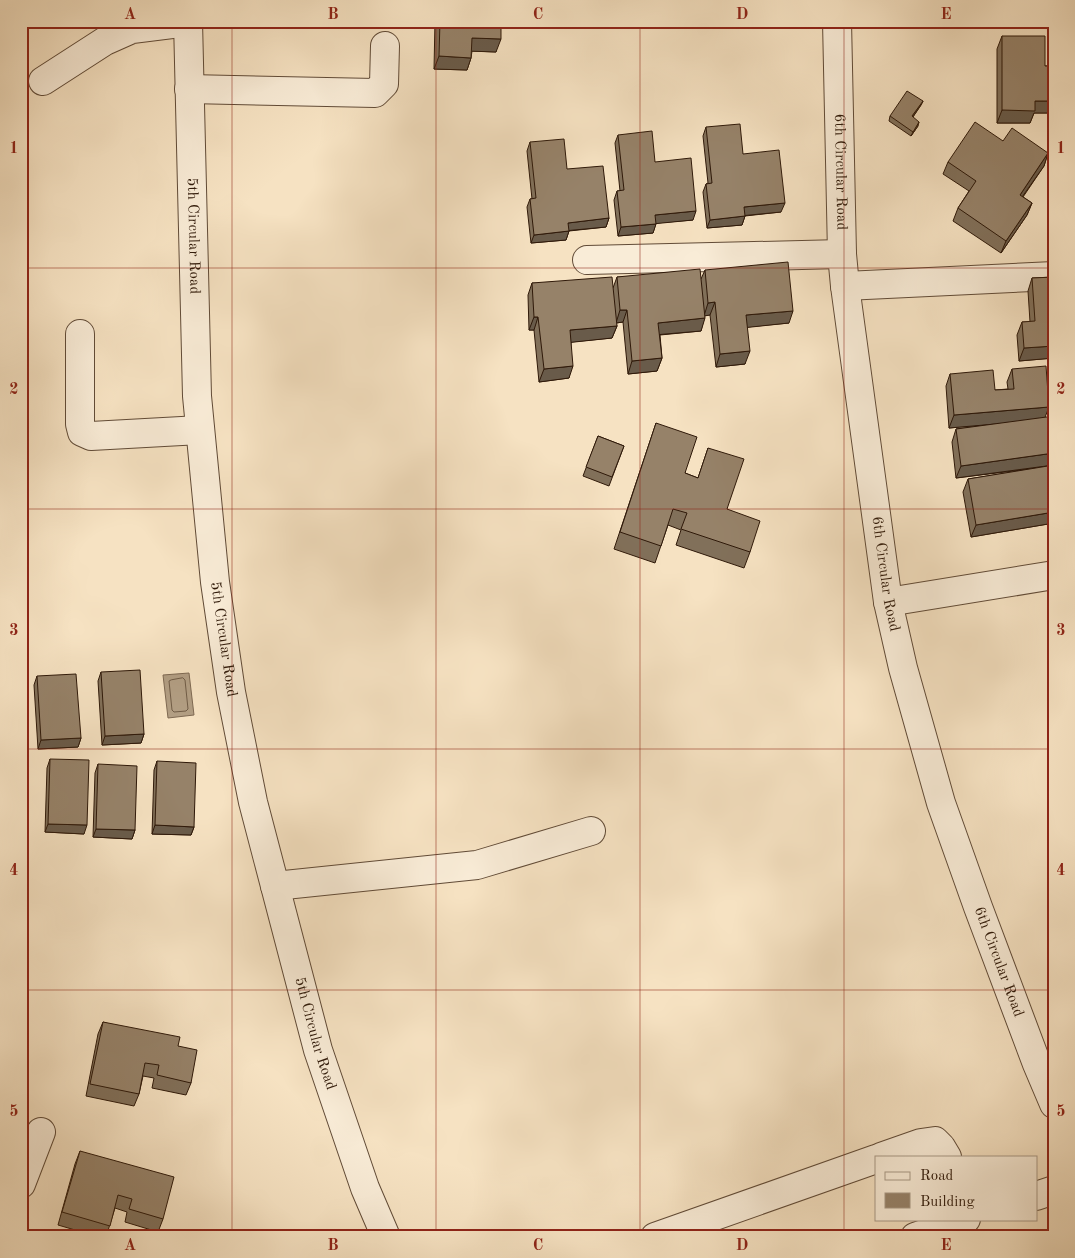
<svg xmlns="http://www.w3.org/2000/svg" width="1075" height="1258" font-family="'Old Standard TT',serif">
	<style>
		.water { fill: #b29e83; stroke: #7e6952 }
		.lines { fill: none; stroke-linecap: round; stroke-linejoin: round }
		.shore { stroke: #705c46; stroke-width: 1 }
		.minor-casing { stroke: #614b37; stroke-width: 30 }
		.minor { stroke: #f9ecd7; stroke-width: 28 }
		.wall { fill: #81705a; stroke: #2f1909 }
		.shaded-wall { fill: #695b4a; stroke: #2f1909 }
		.building { fill: #968269; stroke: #2f1909 }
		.grid { fill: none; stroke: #8f2418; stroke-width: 1; stroke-opacity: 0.55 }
		.labels { text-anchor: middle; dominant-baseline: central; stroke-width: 4; stroke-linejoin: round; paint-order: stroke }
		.street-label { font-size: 15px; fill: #2f1909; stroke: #f9ecd7 }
		.neatline { fill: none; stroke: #8f2418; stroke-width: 2 }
		.grid-label { font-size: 16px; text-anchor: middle; font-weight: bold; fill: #8f2418 }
	</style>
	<rect width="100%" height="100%" fill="#f6e2c2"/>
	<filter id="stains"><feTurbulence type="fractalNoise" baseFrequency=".004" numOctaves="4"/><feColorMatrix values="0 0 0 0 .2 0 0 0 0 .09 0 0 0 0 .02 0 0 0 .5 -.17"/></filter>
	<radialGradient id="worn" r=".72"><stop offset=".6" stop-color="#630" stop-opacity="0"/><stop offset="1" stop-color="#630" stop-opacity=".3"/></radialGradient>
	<!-- water -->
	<path class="water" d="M 189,673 L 194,715 L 168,718 L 163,675 Z"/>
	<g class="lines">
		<!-- shore -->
		<path class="shore" d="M 183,678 L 185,680 L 188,709 L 186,711 L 174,712 L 172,710 L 169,681 L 171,680 Z"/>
		<!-- minor casing -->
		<g class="minor-casing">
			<g id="minor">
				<path id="s1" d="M 188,21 L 197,396 L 215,582 L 231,692 L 253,802 L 318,1050 L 365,1188 L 386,1237"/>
				<path id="s2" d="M 837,21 L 842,254 L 845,286 L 888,602 L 903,668 L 941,803 L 978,907 L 1037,1064 L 1054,1104"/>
				<path d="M 43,81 L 105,41 L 132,29 L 188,22"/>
				<path d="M 189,89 L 375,93 L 384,84 L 385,46"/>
				<path d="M 587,260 L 842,254"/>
				<path d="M 845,286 L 1054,276"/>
				<path d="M 80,334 L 80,424 L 82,432 L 91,436 L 200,430"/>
				<path d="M 888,602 L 1054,575"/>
				<path d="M 275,886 L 477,865 L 591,831"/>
				<path d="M 881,1157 L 921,1143 L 935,1141 L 941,1147 L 947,1157"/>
				<path d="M 21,1184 L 41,1132"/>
				<path d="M 1036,1196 L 1054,1190"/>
				<path d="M 655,1237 L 876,1159"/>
				<path d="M 915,1237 L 966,1219"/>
			</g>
		</g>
		<!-- minor -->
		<use href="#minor" class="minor"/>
	</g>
	<!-- wall -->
	<path class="wall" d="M 435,21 L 501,21 L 496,52 L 472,51 L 471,58 L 467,70 L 434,69 Z
		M 1002,36 L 1045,66 L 1054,66 L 1054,113 L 1034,113 L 1030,123 L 997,123 L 997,49 Z
		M 923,101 L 921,105 L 913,117 L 918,126 L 911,136 L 889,121 L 890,116 Z
		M 706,127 L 743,154 L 781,212 L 745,216 L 742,225 L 707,228 L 703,192 L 706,184 L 708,183 L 703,136 Z
		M 618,135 L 655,162 L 693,220 L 656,223 L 653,233 L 618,236 L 614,200 L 617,191 L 620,191 L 615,143 Z
		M 1003,141 L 1048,153 L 1044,166 L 1023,197 L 1032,203 L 1027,215 L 1001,253 L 953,221 L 958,208 L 969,191 L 943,174 L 948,162 Z
		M 530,142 L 567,169 L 609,218 L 606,227 L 569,231 L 566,240 L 531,243 L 527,207 L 530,199 L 532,199 L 527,151 Z
		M 705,270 L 789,323 L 747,327 L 745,364 L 716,367 L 710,315 L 705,315 L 701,331 L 660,335 L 662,358 L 657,371 L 628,374 L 623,322 L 616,323 L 617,326 L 612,338 L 571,342 L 569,378 L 539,382 L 534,330 L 529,330 L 528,295 L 532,283 L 613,288 L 617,277 L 701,279 Z
		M 1054,277 L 1054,358 L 1019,361 L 1017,335 L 1022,322 L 1030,322 L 1028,291 L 1032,278 Z
		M 1012,369 L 1045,417 L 1054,523 L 971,537 L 963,492 L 968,479 L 1038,468 L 956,478 L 952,442 L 956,429 L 994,424 L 949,428 L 946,386 L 950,374 L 995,390 L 1008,389 L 1007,382 Z
		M 656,423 L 685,473 L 698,478 L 708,448 L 727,509 L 750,552 L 744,568 L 676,545 L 681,530 L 668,525 L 655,563 L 614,549 Z
		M 598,436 L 624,446 L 609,486 L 583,476 Z
		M 101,672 L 144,734 L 141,743 L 102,745 L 98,681 Z
		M 37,676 L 81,738 L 78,747 L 38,749 L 34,685 Z
		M 50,759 L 84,834 L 45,832 L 47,768 Z
		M 157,761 L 194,827 L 191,835 L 152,834 L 154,770 Z
		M 98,764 L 135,830 L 132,839 L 93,837 L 95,773 Z
		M 103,1022 L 178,1046 L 191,1083 L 186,1095 L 152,1088 L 154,1078 L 143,1076 L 139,1094 L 134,1106 L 86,1096 L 98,1034 Z
		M 80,1151 L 163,1219 L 158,1232 L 125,1222 L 127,1212 L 115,1208 L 106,1237 L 99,1237 L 58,1225 L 75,1164 Z"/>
	<!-- shaded-wall -->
	<path class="shaded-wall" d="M 472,38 L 501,39 L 496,52 L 467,51 Z
		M 439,56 L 471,58 L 467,70 L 434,69 Z
		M 923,101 L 921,105 L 910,121 L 912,116 Z
		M 1035,101 L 1054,101 L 1054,113 L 1034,113 L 1030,123 L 997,123 L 1002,110 Z
		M 919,122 L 918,126 L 911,136 L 913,132 Z
		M 1048,153 L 1044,166 L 1015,207 L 1020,195 Z
		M 785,203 L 781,212 L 740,216 L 744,207 Z
		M 1032,203 L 1027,215 L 1001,253 L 1006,241 Z
		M 696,211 L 693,220 L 652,224 L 655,215 Z
		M 745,216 L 742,225 L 707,228 L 710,220 Z
		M 609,218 L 606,227 L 564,231 L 568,223 Z
		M 656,224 L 653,233 L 618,236 L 621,227 Z
		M 569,231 L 566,240 L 531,243 L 534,235 Z
		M 715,302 L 710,315 L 704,316 L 708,303 Z
		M 620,310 L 627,310 L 623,322 L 616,323 Z
		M 793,311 L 789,323 L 742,328 L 746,315 Z
		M 534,317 L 538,317 L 534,330 L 529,330 Z
		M 705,318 L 701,331 L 654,335 L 658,323 Z
		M 617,326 L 612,338 L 565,343 L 570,330 Z
		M 1054,346 L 1054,358 L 1019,361 L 1024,348 Z
		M 750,351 L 745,364 L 716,367 L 720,354 Z
		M 662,358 L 657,371 L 628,374 L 632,361 Z
		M 573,366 L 569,378 L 539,382 L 544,369 Z
		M 1049,407 L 1044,420 L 949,428 L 954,415 Z
		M 1054,453 L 1054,465 L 956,478 L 961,466 Z
		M 1054,512 L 1054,523 L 971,537 L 976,525 Z
		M 144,734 L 141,743 L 102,745 L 105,736 Z
		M 81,738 L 78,747 L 38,749 L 41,740 Z
		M 48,824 L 87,825 L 84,834 L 45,832 Z
		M 155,825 L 194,827 L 191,835 L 152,834 Z
		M 96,829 L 135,830 L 132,839 L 93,837 Z"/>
	<!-- building -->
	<path class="building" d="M 440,21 L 501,21 L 501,39 L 472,38 L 471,58 L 439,56 Z
		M 1002,36 L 1045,36 L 1045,66 L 1054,66 L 1054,101 L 1035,101 L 1035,111 L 1002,110 Z
		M 907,91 L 923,101 L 912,116 L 919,122 L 913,132 L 890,116 Z
		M 975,122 L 1003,141 L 1012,128 L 1048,153 L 1020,195 L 1032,203 L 1006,241 L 958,208 L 976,181 L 948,162 Z
		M 740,124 L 743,154 L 779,150 L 785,203 L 744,207 L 745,216 L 710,220 L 706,184 L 712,183 L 706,127 Z
		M 652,131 L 655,162 L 691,158 L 696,211 L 655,215 L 656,224 L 621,227 L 617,191 L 624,190 L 618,135 Z
		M 564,139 L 567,169 L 603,166 L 609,218 L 568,223 L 569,231 L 534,235 L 530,199 L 536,198 L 530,142 Z
		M 788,262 L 793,311 L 746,315 L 750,351 L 720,354 L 715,302 L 708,303 L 705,270 Z
		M 700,269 L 705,318 L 658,323 L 662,358 L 632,361 L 627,310 L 620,310 L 617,277 Z
		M 612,277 L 617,326 L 570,330 L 573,366 L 544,369 L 538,317 L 534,317 L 532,283 Z
		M 1054,277 L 1054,346 L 1024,348 L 1022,322 L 1035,321 L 1032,278 Z
		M 1046,366 L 1049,407 L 954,415 L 950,374 L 993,370 L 995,390 L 1014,389 L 1012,369 Z
		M 1054,416 L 1054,453 L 961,466 L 956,429 Z
		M 656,423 L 697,437 L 685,473 L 698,478 L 708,448 L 744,459 L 727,509 L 760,521 L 750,552 L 681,529 L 687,513 L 673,509 L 661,546 L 620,532 Z
		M 598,436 L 624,446 L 612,477 L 586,467 Z
		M 1054,465 L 1054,512 L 976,525 L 968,479 Z
		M 140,670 L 144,734 L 105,736 L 101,672 Z
		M 76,674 L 81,738 L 41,740 L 37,676 Z
		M 50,759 L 89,760 L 87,825 L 48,824 Z
		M 157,761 L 196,763 L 194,827 L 155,825 Z
		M 98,764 L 137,766 L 135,830 L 96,829 Z
		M 103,1022 L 180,1037 L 178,1046 L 197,1050 L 191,1083 L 157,1075 L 159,1065 L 145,1063 L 139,1094 L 90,1084 Z
		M 80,1151 L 174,1177 L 163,1219 L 129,1209 L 132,1199 L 118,1195 L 110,1226 L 62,1212 Z"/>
	<!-- grid -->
	<path class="grid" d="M 232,21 L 232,1237M 436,21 L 436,1237M 640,21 L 640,1237M 844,21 L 844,1237M 21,268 L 1054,268M 21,509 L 1054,509M 21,749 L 1054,749M 21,990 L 1054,990"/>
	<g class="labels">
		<!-- street labels -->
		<g class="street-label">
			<text stroke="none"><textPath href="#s2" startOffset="151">6th Circular Road</textPath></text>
			<text stroke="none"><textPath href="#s1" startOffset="215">5th Circular Road</textPath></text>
			<text stroke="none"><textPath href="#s2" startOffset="556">6th Circular Road</textPath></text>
			<text stroke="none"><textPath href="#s1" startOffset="620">5th Circular Road</textPath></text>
			<text stroke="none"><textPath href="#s2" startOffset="961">6th Circular Road</textPath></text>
			<text stroke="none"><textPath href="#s1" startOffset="1025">5th Circular Road</textPath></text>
		</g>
	</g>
	<!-- margin -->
	<rect width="1075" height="1258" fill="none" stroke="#f6e2c2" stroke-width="55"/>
	<!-- legend -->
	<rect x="875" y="1156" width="162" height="65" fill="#f9ecd7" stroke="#a89885"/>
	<rect x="885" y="1172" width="25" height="8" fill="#f9ecd7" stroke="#a89885"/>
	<text x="920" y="1180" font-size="15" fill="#2f1909">Road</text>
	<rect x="885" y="1193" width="25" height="15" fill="#968269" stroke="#a89885"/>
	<text x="920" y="1206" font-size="15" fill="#2f1909">Building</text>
	<rect x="28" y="28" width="1020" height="1202" class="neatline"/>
	<g class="grid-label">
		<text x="130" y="19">A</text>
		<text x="333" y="19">B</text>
		<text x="538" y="19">C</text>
		<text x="742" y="19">D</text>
		<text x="946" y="19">E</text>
		<text x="14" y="153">1</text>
		<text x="1061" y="153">1</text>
		<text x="14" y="394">2</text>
		<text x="1061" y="394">2</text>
		<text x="14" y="635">3</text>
		<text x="1061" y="635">3</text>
		<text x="14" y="875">4</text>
		<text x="1061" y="875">4</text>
		<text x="14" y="1116">5</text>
		<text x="1061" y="1116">5</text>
		<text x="130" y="1250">A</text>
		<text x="333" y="1250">B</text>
		<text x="538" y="1250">C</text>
		<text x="742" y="1250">D</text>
		<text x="946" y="1250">E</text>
	</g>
	<rect width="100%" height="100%" filter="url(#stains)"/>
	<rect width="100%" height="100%" fill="url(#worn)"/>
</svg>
